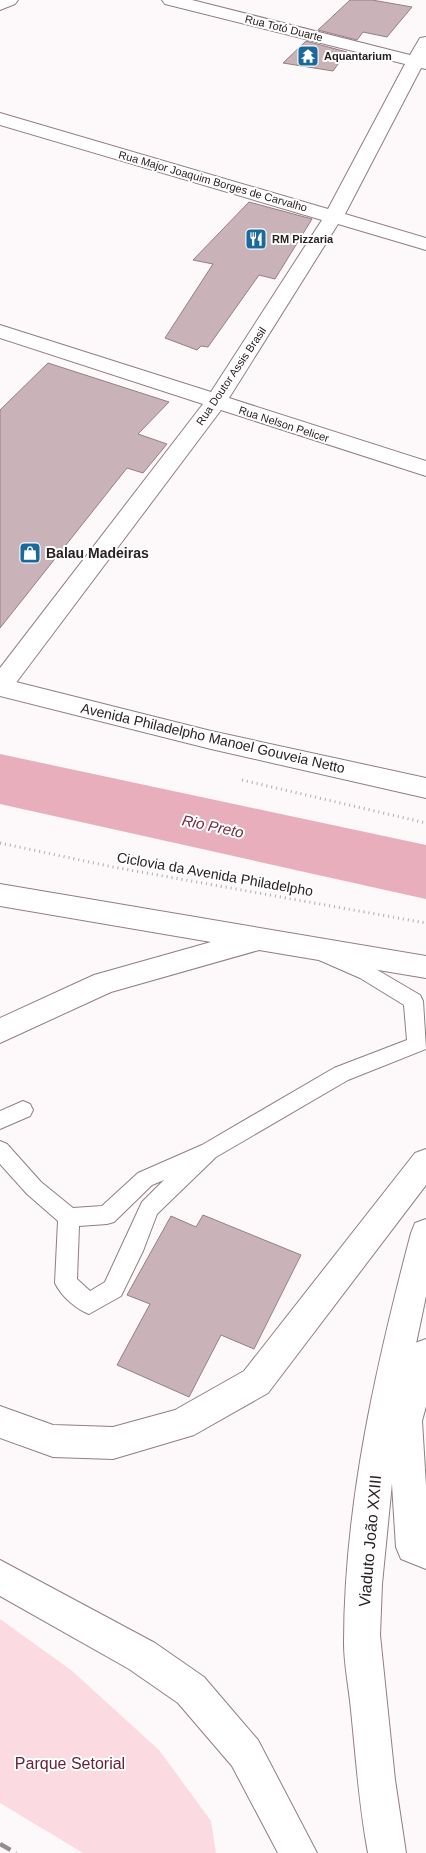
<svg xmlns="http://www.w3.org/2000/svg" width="426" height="1853" font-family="Arial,sans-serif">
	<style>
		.green { fill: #fcdae1 }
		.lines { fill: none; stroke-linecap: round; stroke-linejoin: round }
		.river { fill: #e8aebb; fill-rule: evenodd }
		.building { fill: #cab3b8; stroke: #947f83 }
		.service-casing { stroke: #927d82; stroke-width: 2 }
		.minor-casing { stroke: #927d82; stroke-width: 2 }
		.secondary-casing { stroke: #927d82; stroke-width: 2 }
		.primary-casing { stroke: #927d82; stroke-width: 2 }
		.path { stroke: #b1abac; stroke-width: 3; stroke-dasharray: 1 4; stroke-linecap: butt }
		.service { fill: #fff; fill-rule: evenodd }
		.minor { fill: #fff; fill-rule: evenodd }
		.secondary { fill: #fff; fill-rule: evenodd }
		.primary { fill: #fff; fill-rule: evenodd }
		.rail { stroke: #948d8e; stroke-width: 4.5; stroke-dasharray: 12 6; stroke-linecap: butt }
		.labels { text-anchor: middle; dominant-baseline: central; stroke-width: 4; stroke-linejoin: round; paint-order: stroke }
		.far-street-label { font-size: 11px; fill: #292022; stroke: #fff }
		.far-poi-label { font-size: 11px; font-weight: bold; fill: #292022; stroke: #fff; text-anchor: start }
		.poi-label { font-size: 14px; font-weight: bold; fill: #292022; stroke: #fff; text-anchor: start }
		.street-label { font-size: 14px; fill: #292022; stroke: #fff }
		.water-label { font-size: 15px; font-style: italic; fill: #6f2a3f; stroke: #fff }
		.near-street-label { font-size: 16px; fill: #292022; stroke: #fff }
		.near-park-label { font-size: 16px; fill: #662238; stroke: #fff }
	</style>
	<rect width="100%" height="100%" fill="#fdf8f9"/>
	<!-- green -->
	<path class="green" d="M 0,1619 L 71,1670 L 159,1750 L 211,1821 L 216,1853 L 83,1853 L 0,1803 Z"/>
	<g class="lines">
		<!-- river -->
		<path class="river" d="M 0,754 L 426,845 L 426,899 L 0,804 Z"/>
	</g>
	<!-- building -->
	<path class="building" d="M 350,0 L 372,0 L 412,7 L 387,37 L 363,32 L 357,40 L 318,30 Z
		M 306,41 L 347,52 L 333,71 L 283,63 Z
		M 249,202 L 312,219 L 275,279 L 259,275 L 208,347 L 201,346 L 197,350 L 165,338 L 213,264 L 193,260 Z
		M 48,363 L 169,402 L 138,434 L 167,444 L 143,473 L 127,468 L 0,628 L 0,410 Z
		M 203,1215 L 301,1255 L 254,1349 L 221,1335 L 189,1397 L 117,1365 L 150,1304 L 127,1295 L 171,1216 L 196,1227 Z"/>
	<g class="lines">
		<!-- service casing -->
		<g class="service-casing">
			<path id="service" d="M 326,947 L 374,968 L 420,995 L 423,1001 L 426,1049 L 348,1080 L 216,1157 L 157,1214 L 143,1251 L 121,1296 L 89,1314 C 76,1309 61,1296 55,1283 L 58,1221 L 27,1194 L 0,1164 L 0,1141 L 7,1144 L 41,1182 L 73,1208 L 102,1206 L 138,1173 L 202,1145 L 334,1068 L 407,1040 L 404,1005 L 360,978 L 319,960 L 317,955 L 319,950 ZM 164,1180 L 142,1202 L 105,1282 L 90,1291 L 77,1279 L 79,1226 L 107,1224 L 114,1222 L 152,1185 Z
				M 23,1101 L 30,1104 L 33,1110 L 30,1116 L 0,1129 L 0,1111 Z"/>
		</g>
		<!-- minor casing -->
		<g class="minor-casing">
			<path id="minor" d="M 0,0 L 18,0 L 15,4 L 0,10 Z
				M 162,0 L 192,0 L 410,55 L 420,38 L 426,37 L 426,69 L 421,68 L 345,214 L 426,238 L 426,250 L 338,224 L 229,398 L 426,461 L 426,476 L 221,410 L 9,692 L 0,695 L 0,668 L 203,404 L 0,338 L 0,325 L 211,392 L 322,220 L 0,125 L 0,113 L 328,209 L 405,64 L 165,4 Z
				M 426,1339 L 426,1406 L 422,1421 L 426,1486 L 426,1569 L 401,1559 L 396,1547 L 388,1421 L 415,1343 Z"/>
		</g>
		<!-- secondary casing -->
		<g class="secondary-casing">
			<path id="secondary" d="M 426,1219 L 426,1296 L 408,1382 L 392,1483 L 382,1584 L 380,1635 L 395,1780 L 406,1853 L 368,1853 C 359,1806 356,1758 351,1710 C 349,1688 344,1665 344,1643 C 344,1505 376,1366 411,1233 L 415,1223 Z"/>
		</g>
		<!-- primary casing -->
		<g class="primary-casing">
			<path id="primary" d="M 0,678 L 211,731 L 426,778 L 426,798 L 211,749 L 0,696 Z
				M 0,884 L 426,956 L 426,978 L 259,950 L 111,992 L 0,1043 L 0,1018 L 94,975 L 211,942 L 0,906 Z
				M 426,1149 L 426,1185 L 268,1393 L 194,1435 L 113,1459 L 53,1457 L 0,1438 L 0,1406 L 53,1425 L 113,1427 L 175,1410 L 244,1371 L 415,1153 Z
				M 0,1560 L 155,1643 L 204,1677 L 258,1740 L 317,1853 L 278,1853 L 232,1766 L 178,1703 L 129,1669 L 0,1596 Z"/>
		</g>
		<!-- path -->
		<path class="path" d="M 242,780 L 426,823
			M 0,843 L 113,867 L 426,923"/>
		<!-- service -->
		<use href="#service" class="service"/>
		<!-- minor -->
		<use href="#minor" class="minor"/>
		<!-- secondary -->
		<use href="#secondary" class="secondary"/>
		<!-- primary -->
		<use href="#primary" class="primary"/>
		<!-- rail -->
		<path class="rail" d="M 0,1844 L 16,1853"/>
	</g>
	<!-- icons -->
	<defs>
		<g id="temple-square" transform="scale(1.125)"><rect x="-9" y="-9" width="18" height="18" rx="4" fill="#1a699b" stroke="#fff"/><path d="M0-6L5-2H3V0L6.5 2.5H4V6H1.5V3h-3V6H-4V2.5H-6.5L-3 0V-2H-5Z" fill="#fff"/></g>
		<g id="restaurant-square" transform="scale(1.125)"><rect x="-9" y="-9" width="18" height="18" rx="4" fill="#1a699b" stroke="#fff"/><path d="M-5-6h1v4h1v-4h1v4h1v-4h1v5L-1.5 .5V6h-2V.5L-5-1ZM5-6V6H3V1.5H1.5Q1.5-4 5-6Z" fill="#fff"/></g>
		<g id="shop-square" transform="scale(1.125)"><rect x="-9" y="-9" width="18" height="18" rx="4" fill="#1a699b" stroke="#fff"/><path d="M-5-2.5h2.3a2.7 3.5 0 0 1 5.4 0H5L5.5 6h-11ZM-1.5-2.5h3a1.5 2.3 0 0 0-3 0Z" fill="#fff"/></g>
	</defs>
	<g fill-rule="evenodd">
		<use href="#temple-square" x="308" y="56"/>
		<use href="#restaurant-square" x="256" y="239"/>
		<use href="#shop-square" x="30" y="553"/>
	</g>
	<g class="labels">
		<!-- far-street labels -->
		<g class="far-street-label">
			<text transform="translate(284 28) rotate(14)">Rua Totó Duarte</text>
			<text transform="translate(213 181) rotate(16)">Rua Major Joaquim Borges de Carvalho</text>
			<text transform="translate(231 376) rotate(-56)">Rua Doutor Assis Brasil</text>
			<text transform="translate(284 424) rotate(18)">Rua Nelson Pelicer</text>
		</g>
		<!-- far-poi labels -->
		<g class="far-poi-label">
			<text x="324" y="56">Aquantarium</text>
			<text x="272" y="239">RM Pizzaria</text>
		</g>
		<!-- poi labels -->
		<g class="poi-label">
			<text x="46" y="553">Balau Madeiras</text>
		</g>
		<!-- street labels -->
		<g class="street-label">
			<text transform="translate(213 738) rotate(13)">Avenida Philadelpho Manoel Gouveia Netto</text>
			<text transform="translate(215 874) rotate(10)">Ciclovia da Avenida Philadelpho</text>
		</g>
		<!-- water labels -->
		<g class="water-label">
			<text transform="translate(213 826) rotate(12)">Rio Preto</text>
		</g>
		<!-- near-street labels -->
		<g class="near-street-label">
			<text transform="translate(370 1541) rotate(-85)">Viaduto João XXIII</text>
		</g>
		<!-- near-park labels -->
		<g class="near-park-label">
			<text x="70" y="1763">Parque Setorial</text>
		</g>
	</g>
</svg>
